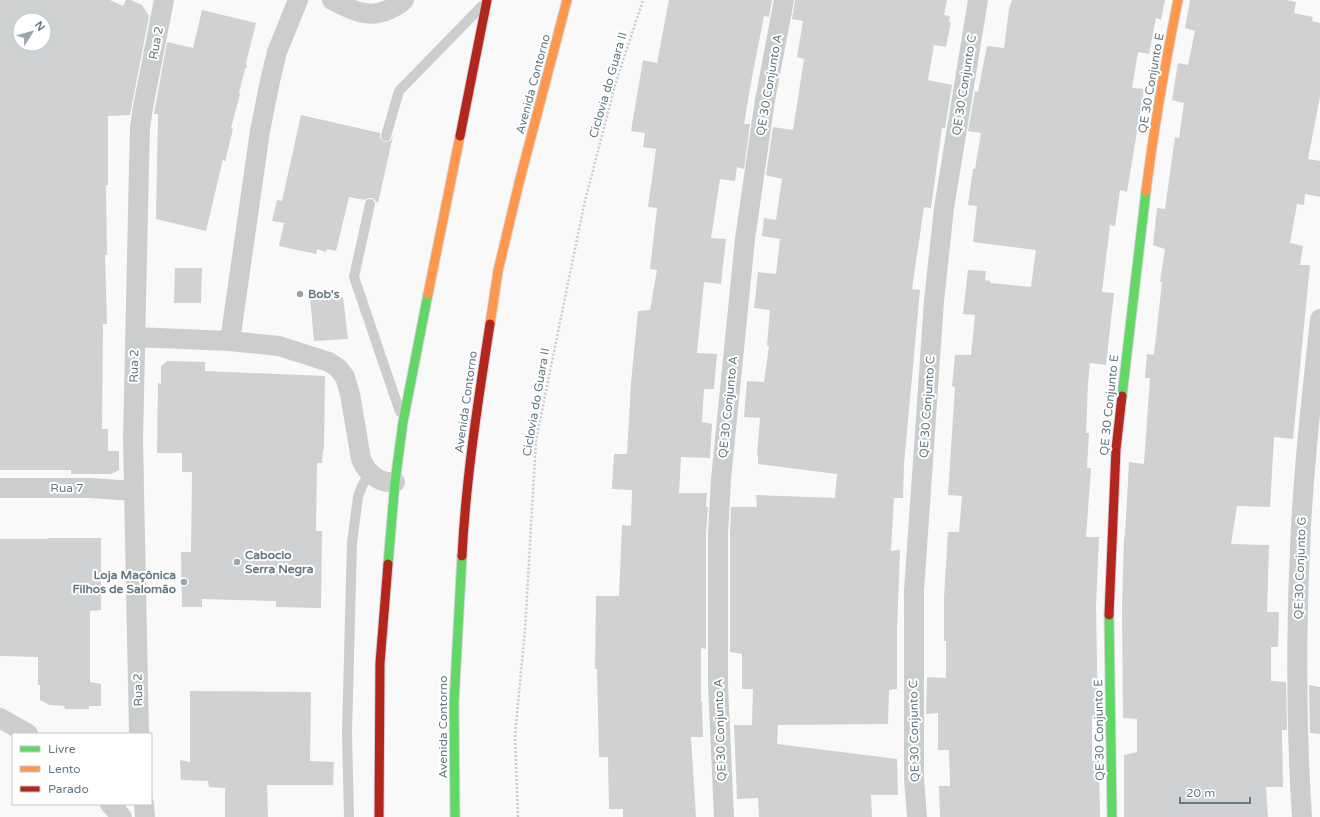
<svg xmlns="http://www.w3.org/2000/svg" width="1320" height="817" font-family="'Varela Round',sans-serif">
	<style>
		.building { fill: #cfd1d2; fill-rule: evenodd }
		.lines { fill: none; stroke-linecap: round; stroke-linejoin: round }
		.fast-casing { stroke: #d5d6d7; stroke-width: 11 }
		.slow-casing { stroke: #d5d6d7; stroke-width: 11 }
		.jam-casing { stroke: #d5d6d7; stroke-width: 11 }
		.path { stroke: #cacbcc; stroke-width: 2.5; stroke-dasharray: 2 2; stroke-linecap: butt }
		.lane { stroke: #cccece; stroke-width: 10 }
		.street { stroke: #cccece; stroke-width: 20 }
		.fast { stroke: #63d668; stroke-width: 9 }
		.slow { stroke: #ff974d; stroke-width: 9 }
		.jam { stroke: #b3261e; stroke-width: 9 }
		.poi-dot { fill: #99a6ac; stroke: #fff; stroke-width: 1.5 }
		.labels { text-anchor: middle; dominant-baseline: central; stroke-width: 4; stroke-linejoin: round; paint-order: stroke }
		.street-label { font-size: 12px; fill: #657983; stroke: #fff }
		.poi-label { font-size: 12px; font-weight: bold; fill: #657983; stroke: #fff; text-anchor: start }
	</style>
	<rect width="100%" height="100%" fill="#f9f9f9"/>
	<!-- building -->
	<path class="building" d="M 0,0 L 110,0 L 123,6 L 126,0 L 131,0 L 142,5 L 149,16 L 130,115 L 108,116 L 108,185 L 106,185 L 107,255 L 105,255 L 107,324 L 103,324 L 102,429 L 108,429 L 108,451 L 119,451 L 119,470 L 111,474 L 71,474 L 71,470 L 0,470 ZM 20,20 L 44,20 L 44,44 L 20,44 Z
		M 669,0 L 772,0 L 769,17 L 764,16 L 752,77 L 744,124 L 750,124 L 744,169 L 737,167 L 735,181 L 720,179 L 711,238 L 726,239 L 721,284 L 704,282 L 697,353 L 717,354 L 714,389 L 704,389 L 702,422 L 712,424 L 710,458 L 681,457 L 679,493 L 707,493 L 706,507 L 708,507 L 706,534 L 706,649 L 701,648 L 701,702 L 702,702 L 703,737 L 691,737 L 696,817 L 623,817 L 623,809 L 609,809 L 608,757 L 599,757 L 597,669 L 595,669 L 596,596 L 619,596 L 622,525 L 631,526 L 632,490 L 612,489 L 614,454 L 627,454 L 631,383 L 638,311 L 650,310 L 657,270 L 650,269 L 657,208 L 648,207 L 656,149 L 643,147 L 645,133 L 631,131 L 643,60 L 657,63 Z
		M 795,0 L 947,0 L 944,15 L 950,16 L 949,22 L 951,22 L 946,47 L 934,45 L 928,80 L 952,85 L 945,128 L 942,128 L 931,208 L 924,207 L 912,289 L 920,290 L 904,464 L 903,498 L 894,498 L 891,551 L 900,550 L 897,629 L 897,689 L 889,690 L 888,724 L 778,725 L 777,744 L 897,759 L 898,795 L 871,795 L 872,817 L 759,817 L 758,798 L 737,799 L 734,725 L 752,725 L 753,689 L 742,689 L 742,654 L 730,652 L 730,534 L 731,507 L 757,507 L 756,495 L 835,498 L 837,474 L 758,464 L 758,455 L 757,455 L 760,418 L 744,417 L 747,381 L 764,382 L 769,346 L 767,346 L 770,310 L 754,308 L 758,272 L 776,274 L 780,239 L 762,236 L 764,218 L 776,220 L 782,179 L 766,175 L 773,127 L 793,130 L 804,59 L 797,57 L 803,21 L 792,19 Z
		M 1012,0 L 1165,0 L 1161,20 L 1156,18 L 1149,54 L 1138,52 L 1132,88 L 1144,89 L 1127,192 L 1120,190 L 1115,226 L 1110,225 L 1102,292 L 1114,293 L 1106,365 L 1090,363 L 1088,383 L 1086,433 L 1089,433 L 1087,468 L 1091,468 L 1086,537 L 1099,537 L 1096,607 L 1098,719 L 1092,719 L 1092,761 L 1099,760 L 1100,817 L 940,817 L 939,786 L 950,786 L 949,750 L 938,750 L 938,713 L 926,714 L 927,677 L 946,678 L 946,641 L 944,641 L 944,598 L 948,532 L 959,532 L 962,496 L 948,495 L 955,387 L 952,386 L 955,355 L 971,355 L 975,315 L 963,314 L 968,270 L 986,271 L 985,280 L 991,281 L 990,283 L 1031,287 L 1036,250 L 973,242 L 977,206 L 968,205 L 973,169 L 975,169 L 981,133 L 968,131 L 975,91 L 978,92 L 987,46 L 1004,48 L 1009,9 Z
		M 1190,0 L 1287,0 L 1296,2 L 1294,13 L 1313,17 L 1312,21 L 1320,23 L 1320,97 L 1308,159 L 1320,161 L 1320,197 L 1305,194 L 1304,205 L 1297,204 L 1290,243 L 1303,246 L 1300,265 L 1310,265 L 1293,439 L 1274,437 L 1270,507 L 1237,506 L 1231,544 L 1269,545 L 1267,612 L 1279,612 L 1278,647 L 1271,647 L 1271,681 L 1286,682 L 1287,730 L 1282,730 L 1283,787 L 1266,787 L 1268,817 L 1124,817 L 1124,755 L 1137,752 L 1137,719 L 1123,718 L 1122,607 L 1124,538 L 1125,535 L 1129,462 L 1144,464 L 1150,378 L 1145,378 L 1147,354 L 1154,355 L 1162,282 L 1160,282 L 1165,249 L 1153,245 L 1157,208 L 1165,209 L 1175,137 L 1179,138 L 1184,103 L 1172,100 L 1178,63 L 1188,65 L 1195,31 L 1185,28 Z
		M 202,10 L 256,23 L 246,63 L 247,67 L 245,69 L 239,93 L 240,94 L 231,128 L 233,129 L 225,162 L 223,159 L 206,231 L 156,219 L 158,114 L 154,114 L 167,42 L 193,48 Z
		M 301,115 L 380,133 L 380,138 L 385,142 L 390,141 L 393,136 L 378,203 L 372,198 L 368,198 L 365,200 L 349,197 L 336,251 L 327,249 L 326,252 L 317,249 L 316,254 L 279,246 L 284,223 L 272,221 L 277,200 L 282,201 Z
		M 175,268 L 202,268 L 201,303 L 174,303 Z
		M 310,297 L 343,297 L 348,339 L 314,341 Z
		M 167,361 L 205,362 L 205,371 L 325,376 L 324,449 L 323,451 L 322,463 L 317,463 L 316,531 L 322,531 L 321,608 L 276,607 L 276,601 L 202,599 L 202,607 L 182,607 L 181,552 L 191,552 L 192,472 L 182,472 L 182,453 L 157,453 L 158,383 L 161,384 L 161,366 Z
		M 48,538 L 101,538 L 101,610 L 90,611 L 90,682 L 101,684 L 101,706 L 89,706 L 89,709 L 65,709 L 64,706 L 50,705 L 40,700 L 40,685 L 38,685 L 38,657 L 0,656 L 0,539 L 48,539 Z
		M 1309,685 L 1320,687 L 1320,734 L 1310,733 Z
		M 190,691 L 311,692 L 310,761 L 334,762 L 333,785 L 267,785 L 268,817 L 225,817 L 225,788 L 209,787 L 208,781 L 181,780 L 180,760 L 190,762 Z"/>
	<g class="lines">
		<!-- fast casing -->
		<g class="fast-casing">
			<path id="fast" d="M 1122,396 L 1146,191
				M 388,564 L 395,482 L 403,422 L 428,294
				M 1109,615 L 1112,817
				M 455,817 L 454,703 L 462,556"/>
		</g>
		<!-- slow casing -->
		<g class="slow-casing">
			<path id="slow" d="M 1146,191 C 1154,127 1165,64 1178,0
				M 428,294 L 460,136
				M 490,324 L 498,271 L 519,183 L 567,0"/>
		</g>
		<!-- jam casing -->
		<g class="jam-casing">
			<path id="jam" d="M 460,136 L 487,0
				M 462,556 C 466,478 478,401 490,324
				M 1109,615 L 1116,449 L 1122,396
				M 379,817 L 380,663 L 388,564"/>
		</g>
		<!-- path -->
		<path class="path" d="M 518,817 L 515,735 L 525,630 L 536,440 L 584,205 L 615,85 L 643,0"/>
		<!-- lane -->
		<path class="lane" d="M 386,136 L 399,91 L 482,6
			M 370,204 L 354,277 L 400,412
			M 349,817 L 347,733 L 352,543 L 358,497 L 362,486 L 369,473"/>
		<!-- street -->
		<path class="street" d="M 332,0 C 352,10 367,19 388,10 C 394,7 400,5 404,0
			M 135,337 L 230,341 L 279,346 L 329,362 L 338,368 L 345,377 L 350,394 L 361,459 C 367,473 379,484 395,482
			M 230,341 L 260,131 L 270,81 L 277,52 L 298,0
			M 0,488 L 90,488 L 134,491
			M 0,718 L 28,734
			M 139,734 L 133,439 L 139,166 L 140,128 L 143,107 L 164,0
			M 110,804 L 122,817
			M 144,804 L 145,817
			M 724,817 L 718,685 L 718,534 L 721,479 L 745,239 L 765,100 L 784,0
			M 917,817 L 914,778 L 914,591 L 934,301 L 944,208 L 978,0
			M 1302,817 C 1296,728 1296,638 1300,548 C 1303,472 1312,395 1320,319"/>
		<!-- fast -->
		<use href="#fast" class="fast"/>
		<!-- slow -->
		<use href="#slow" class="slow"/>
		<!-- jam -->
		<use href="#jam" class="jam"/>
	</g>
	<!-- markers -->
	<g class="poi-dot">
		<circle cx="300" cy="294" r="4"/>
		<circle cx="237" cy="562" r="4"/>
		<circle cx="184" cy="582" r="4"/>
	</g>
	<g class="labels">
		<!-- street labels -->
		<g class="street-label">
			<text transform="translate(156 43) rotate(-79)">Rua 2</text>
			<text transform="translate(1151 83) rotate(-80)">QE 30 Conjunto E</text>
			<text transform="translate(533 84) rotate(-75)">Avenida Contorno</text>
			<text transform="translate(608 85) rotate(-74)">Ciclovia do Guara II</text>
			<text transform="translate(769 85) rotate(-80)">QE 30 Conjunto A</text>
			<text transform="translate(964 85) rotate(-81)">QE 30 Conjunto C</text>
			<text transform="translate(134 366) rotate(-89)">Rua 2</text>
			<text transform="translate(466 402) rotate(-82)">Avenida Contorno</text>
			<text transform="translate(536 402) rotate(-80)">Ciclovia do Guara II</text>
			<text transform="translate(1109 405) rotate(-84)">QE 30 Conjunto E</text>
			<text transform="translate(728 407) rotate(-84)">QE 30 Conjunto A</text>
			<text transform="translate(927 407) rotate(-86)">QE 30 Conjunto C</text>
			<text x="67" y="488">Rua 7</text>
			<text transform="translate(1300 568) rotate(-88)">QE 30 Conjunto G</text>
			<text transform="translate(138 690) rotate(-91)">Rua 2</text>
			<text transform="translate(443 727) rotate(-90)">Avenida Contorno</text>
			<text transform="translate(720 730) rotate(-92)">QE 30 Conjunto A</text>
			<text transform="translate(1099 730) rotate(-91)">QE 30 Conjunto E</text>
			<text transform="translate(914 731) rotate(-91)">QE 30 Conjunto C</text>
		</g>
		<!-- poi labels -->
		<g class="poi-label">
			<text x="308" y="294">Bob's</text>
			<text x="245" y="555">Caboclo<tspan x="245" dy="14">Serra Negra</tspan></text>
			<text x="176" y="575" text-anchor="end">Loja Maçônica<tspan x="176" dy="14">Filhos de Salomão</tspan></text>
		</g>
	</g>
	<!-- legend -->
	<rect x="12" y="733" width="140" height="72" fill="#ffffff" stroke="#c1c9cd"/>
	<rect x="20" y="746" width="20" height="6" fill="#63d668" stroke="#c1c9cd"/>
	<text x="48" y="753" font-size="12" fill="#657983">Livre</text>
	<rect x="20" y="766" width="20" height="6" fill="#ff974d" stroke="#c1c9cd"/>
	<text x="48" y="773" font-size="12" fill="#657983">Lento</text>
	<rect x="20" y="786" width="20" height="6" fill="#b3261e" stroke="#c1c9cd"/>
	<text x="48" y="793" font-size="12" fill="#657983">Parado</text>
	<!-- north arrow -->
	<g transform="translate(32 32) rotate(53)"><circle r="19" fill="#ffffff" stroke="#c1c9cd"/>
	<path d="M0-3L7 15L0 10L-7 15Z" fill="#99a6ac"/>
	<text y="-6" font-size="11" font-weight="bold" text-anchor="middle" fill="#657983">N</text>
	</g>
	<!-- scale -->
	<path d="M1180 797v6h70v-6" fill="none" stroke="#657983" stroke-width="2"/>
	<text x="1186" y="797" font-size="12" fill="#657983" stroke="#ffffff" stroke-width="3" paint-order="stroke">20 m</text>
</svg>
